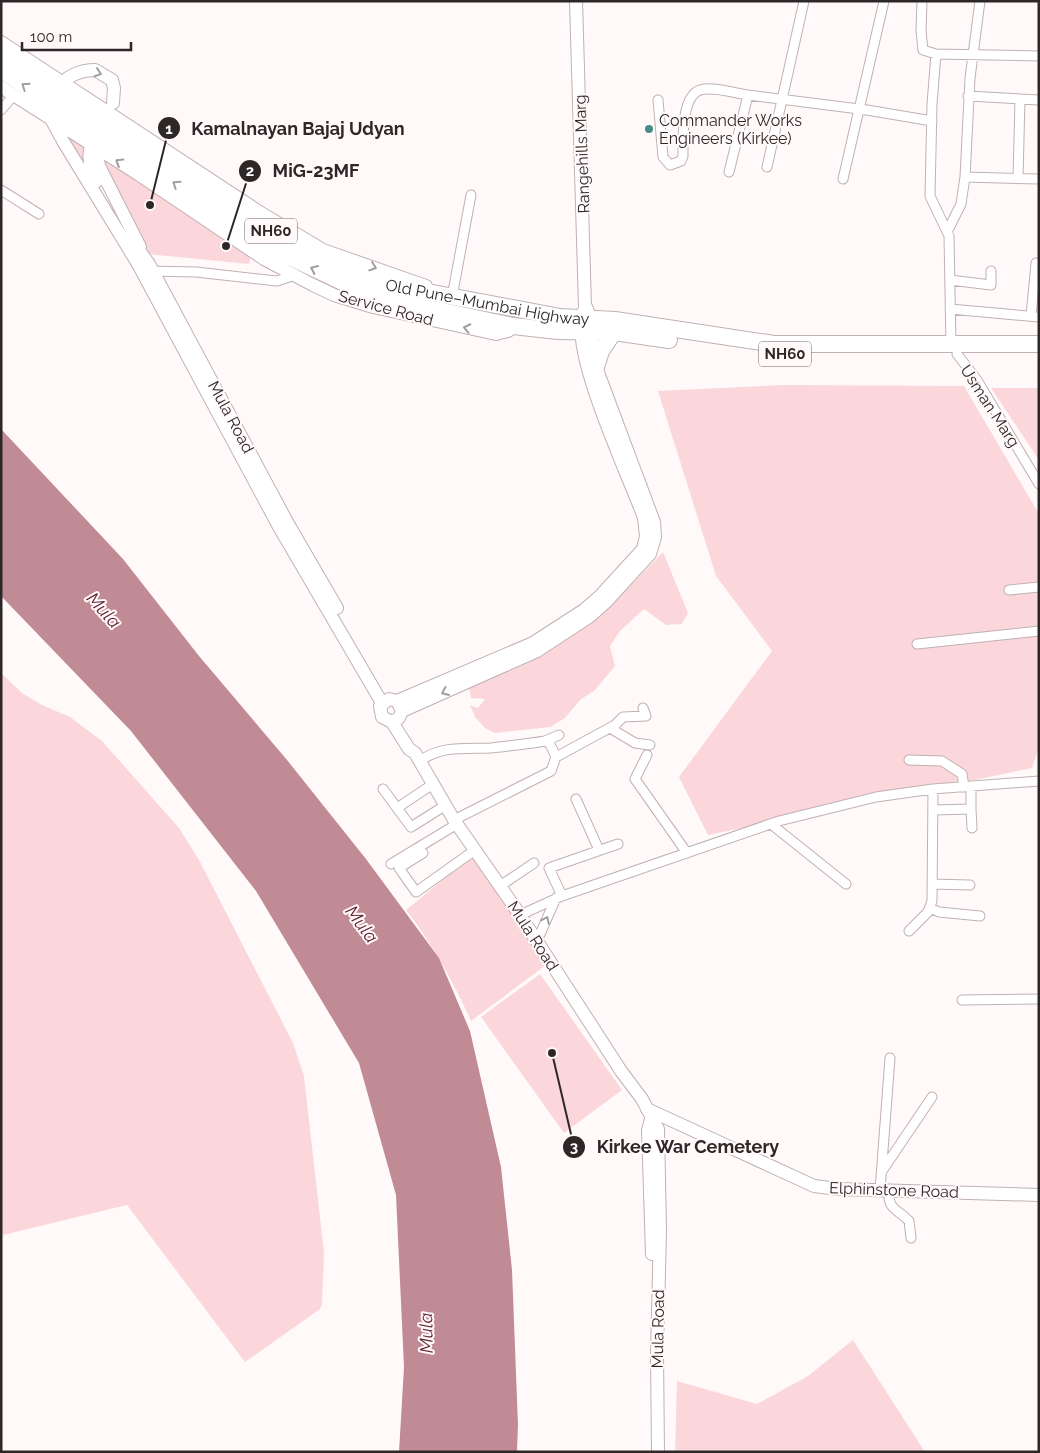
<svg xmlns="http://www.w3.org/2000/svg" width="1040" height="1453" font-family="Raleway,sans-serif">
	<style>
		.green { fill: #fbd7dc }
		.water { fill: #c08b94 }
		.lines { fill: none; stroke-linecap: round; stroke-linejoin: round }
		.street-casing { stroke: #c0b1b3; stroke-width: 11 }
		.secondary-casing { stroke: #c0b1b3; stroke-width: 14 }
		.highway-casing { stroke: #c0b1b3; stroke-width: 18 }
		.street { stroke: #fff; stroke-width: 9 }
		.secondary { stroke: #fff; stroke-width: 12 }
		.highway { stroke: #fff; stroke-width: 16 }
		.oneway { stroke: #a09e9e }
		.poi-dot { fill: #468d87; stroke: #fff9fa; stroke-width: 2 }
		.labels { text-anchor: middle; dominant-baseline: central; stroke-width: 4; stroke-linejoin: round; paint-order: stroke }
		.shield { fill: #fff9fa; stroke: #6c6667; stroke-width: 1 }
		.shield-label { font-size: 15px; font-weight: bold; fill: #2d2728 }
		.poi-label { font-size: 16px; fill: #2d2728; stroke: #fff9fa; text-anchor: start }
		.street-label { font-size: 16px; fill: #2d2728; stroke: #fff9fa }
		.water-label { font-size: 18px; font-style: italic; fill: #652334; stroke: #fff9fa }
		.leader { fill: none; stroke: #2d2728; stroke-width: 2 }
		.callout-dot { fill: #2d2728; stroke: #fff9fa; stroke-width: 2 }
		.mark-label { font-size: 15px; text-anchor: middle; font-weight: bold; fill: #fff }
		.callout-label { font-size: 18px; text-anchor: middle; font-weight: bold; fill: #2d2728; stroke: #fff9fa; stroke-width: 4; stroke-linejoin: round; paint-order: stroke }
	</style>
	<rect width="100%" height="100%" fill="#fff9fa"/>
	<!-- green -->
	<path class="green" d="M 62,128 L 85,143 L 83,161 Z
		M 100,157 L 251,253 L 249,264 L 147,254 Z
		M 783,385 L 964,386 L 1039,514 L 1039,747 L 1032,768 L 708,835 L 679,777 L 772,651 L 716,576 L 658,391 Z
		M 991,388 L 1039,388 L 1039,460 Z
		M 663,552 L 688,613 L 682,624 L 666,625 L 644,609 L 620,631 L 610,646 L 615,666 L 595,690 L 580,700 L 565,718 L 550,727 L 495,733 L 485,728 L 475,717 L 470,705 L 478,708 L 485,699 L 471,698 L 469,686 L 516,668 L 556,644 L 610,607 Z
		M 1,673 L 22,693 L 42,705 L 70,717 L 102,741 L 179,828 L 199,860 L 293,1043 L 304,1076 L 324,1253 L 322,1304 L 320,1309 L 245,1362 L 127,1205 L 3,1235 L 1,1229 Z
		M 474,854 L 546,965 L 471,1021 C 453,981 433,945 406,910 Z
		M 540,974 L 622,1090 L 564,1133 L 481,1017 Z
		M 853,1340 L 925,1452 L 675,1452 L 677,1381 L 757,1404 L 808,1376 Z"/>
	<!-- water -->
	<path class="water" d="M 1,429 L 123,559 L 199,656 L 287,760 L 366,859 L 439,958 L 470,1031 L 501,1167 L 512,1270 L 518,1425 L 517,1452 L 399,1452 L 404,1367 L 396,1195 L 359,1063 L 256,891 L 131,731 L 1,596 Z"/>
	<g class="lines">
		<!-- street casing -->
		<g class="street-casing">
			<path id="street" d="M 922,1 L 921,31 L 923,50 L 936,54 L 1039,56
				M 936,54 L 932,104 L 930,196 L 949,236 L 951,344
				M 968,96 L 1039,100
				M 658,100 L 663,157 L 670,165 L 681,161 L 683,156 C 683,139 681,97 700,90 C 713,86 734,93 748,95
				M 1,110 L 13,96
				M 767,167 L 804,1
				M 729,172 L 748,95 L 867,110 L 932,121
				M 965,177 L 1039,179
				M 1018,178 L 1020,99
				M 843,179 L 884,1
				M 1,190 L 39,214
				M 947,232 L 961,204 L 965,177 L 970,78 L 980,1
				M 149,271 L 196,272 L 277,281 L 295,275
				M 950,280 L 991,285 L 991,271
				M 452,297 L 471,195
				M 950,309 L 1039,317
				M 1031,316 L 1036,263
				M 957,354 L 977,380 L 1039,484
				M 1009,590 L 1039,587
				M 917,644 L 1039,631
				M 610,728 L 635,743 L 650,745
				M 545,741 L 559,735
				M 647,755 L 635,779 L 687,853
				M 909,760 L 942,761 L 962,774 L 964,787
				M 420,761 C 442,745 465,749 491,748 C 509,746 528,744 545,741 L 550,744 L 556,757
				M 971,786 L 971,809
				M 383,789 L 411,827 L 446,805
				M 576,799 L 599,850
				M 397,808 L 433,784
				M 933,810 L 971,809 L 972,828
				M 454,820 L 551,771 L 556,757 L 615,725 L 623,717 L 646,716 L 643,708
				M 771,824 L 846,884
				M 423,853 L 399,868 L 416,892 L 475,850
				M 391,864 L 457,824
				M 932,884 L 970,885
				M 500,886 L 534,863
				M 562,896 L 549,868 L 618,844
				M 930,908 L 939,912 L 980,916
				M 520,915 L 562,896 L 779,821 L 876,797 L 933,789 L 1039,781
				M 909,931 L 928,912 L 932,901 L 933,789
				M 537,941 L 556,898
				M 962,1000 L 1039,999
				M 882,1171 L 932,1097
				M 880,1190 L 890,1058
				M 889,1190 C 887,1210 898,1209 909,1221 L 911,1238"/>
		</g>
		<!-- secondary casing -->
		<g class="secondary-casing">
			<path id="secondary" d="M 576,1 L 585,307
				M 1,42 L 261,213 L 323,250 L 426,286
				M 1,87 L 138,174 L 264,259 L 313,285 L 334,295 L 373,307 L 496,334 L 508,331 L 513,326
				M 59,88 C 65,76 81,70 95,70 L 112,80 L 114,88 L 113,103
				M 50,103 L 51,119 L 63,141 L 138,264 L 278,525 L 382,703
				M 96,132 C 87,151 87,162 97,181
				M 97,154 L 99,166 L 140,247
				M 132,241 L 149,264 L 287,522 L 337,608
				M 397,701 L 533,643 L 584,610 L 600,596 L 643,549 L 646,536 L 644,518 C 631,480 562,338 586,307 C 595,325 590,348 596,367 L 654,522 L 655,537 L 650,554 L 606,602 L 589,617 L 537,651 L 402,711
				M 392,722 L 399,718 L 402,711 L 397,701 L 389,699 L 380,706 L 382,717 L 392,722 L 409,749 L 415,753 L 454,820 L 520,915 L 621,1071 L 642,1099 L 658,1129 L 660,1230 L 657,1354 L 658,1452
				M 647,1109 L 814,1186 L 838,1189 L 1039,1195
				M 651,1119 L 648,1130 L 652,1254"/>
		</g>
		<!-- highway casing -->
		<g class="highway-casing">
			<g id="highway">
				<path id="s1" d="M 1,52 L 280,237 L 340,266 L 390,285 L 560,317 L 615,320 L 774,344 L 1039,344"/>
				<path d="M 1,70 L 273,249 L 351,286 L 386,299 L 513,326 L 558,331 L 614,332 L 669,340"/>
				<path d="M 596,367 L 601,351 L 614,332"/>
			</g>
		</g>
		<!-- street -->
		<use href="#street" class="street"/>
		<!-- secondary -->
		<use href="#secondary" class="secondary"/>
		<!-- highway -->
		<use href="#highway" class="highway"/>
	</g>
	<!-- one-way arrows -->
	<defs><path id="oneway-chevron" d="M-2-3.5L2.5 0L-2 3.5" fill="none" stroke-width="1.6" stroke-linecap="round" stroke-linejoin="round" transform="scale(1.25)"/></defs>
	<g class="oneway">
		<use href="#oneway-chevron" transform="translate(98 73) rotate(18)"/>
		<use href="#oneway-chevron" transform="translate(25 86) rotate(-146)"/>
		<use href="#oneway-chevron" transform="translate(119 162) rotate(-148)"/>
		<use href="#oneway-chevron" transform="translate(176 184) rotate(-146)"/>
		<use href="#oneway-chevron" transform="translate(373 267) rotate(19)"/>
		<use href="#oneway-chevron" transform="translate(314 269) rotate(-155)"/>
		<use href="#oneway-chevron" transform="translate(467 328) rotate(-168)"/>
		<use href="#oneway-chevron" transform="translate(445 692) rotate(156)"/>
		<use href="#oneway-chevron" transform="translate(546 920) rotate(-65)"/>
	</g>
	<!-- markers -->
	<circle class="poi-dot" cx="649" cy="129" r="5"/>
	<g class="labels">
		<!-- shield labels -->
		<g class="shield">
			<rect x="245" y="218.5" width="52" height="25" rx="4"/>
			<rect x="759" y="341.5" width="52" height="25" rx="4"/>
		</g>
		<g class="shield-label">
			<text x="271" y="231">NH60</text>
			<text x="785" y="354">NH60</text>
		</g>
		<!-- poi labels -->
		<g class="poi-label">
			<text x="659" y="120">Commander Works<tspan x="659" dy="18">Engineers (Kirkee)</tspan></text>
		</g>
		<!-- street labels -->
		<g class="street-label">
			<text transform="translate(582 154) rotate(-92)">Rangehills Marg</text>
			<text stroke="none"><textPath href="#s1" startOffset="554">Old Pune–Mumbai Highway</textPath></text>
			<text transform="translate(386 308) rotate(15)">Service Road</text>
			<text transform="translate(990 406) rotate(57)">Usman Marg</text>
			<text transform="translate(231 417) rotate(62)">Mula Road</text>
			<text transform="translate(533 936) rotate(57)">Mula Road</text>
			<text transform="translate(894 1190) rotate(2)">Elphinstone Road</text>
			<text transform="translate(658 1329) rotate(-89)">Mula Road</text>
		</g>
		<!-- water labels -->
		<g class="water-label">
			<text transform="translate(104 610) rotate(48)">Mula</text>
			<text transform="translate(362 924) rotate(53)">Mula</text>
			<text transform="translate(426 1333) rotate(-91)">Mula</text>
		</g>
	</g>
	<!-- callouts -->
	<path class="leader" d="M150 205L169 128M226 246L250 171M552 1053L574 1147"/>
	<g class="callout-dot">
		<circle cx="150" cy="205" r="5"/>
		<circle cx="226" cy="246" r="5"/>
		<circle cx="552" cy="1053" r="5"/>
		<circle cx="169" cy="128" r="12"/>
		<circle cx="250" cy="171" r="12"/>
		<circle cx="574" cy="1147" r="12"/>
	</g>
	<g class="mark-label">
		<text x="169" y="134">1</text>
		<text x="250" y="176">2</text>
		<text x="574" y="1152">3</text>
	</g>
	<g class="callout-label">
		<text x="298" y="135">Kamalnayan Bajaj Udyan</text>
		<text x="316" y="177">MiG-23MF</text>
		<text x="688" y="1153">Kirkee War Cemetery</text>
	</g>
	<!-- border -->
	<rect width="1040" height="1453" fill="none" stroke="#2d2728" stroke-width="5"/>
	<!-- scale -->
	<path d="M22 42v8h109v-8" fill="none" stroke="#2d2728" stroke-width="2.5"/>
	<text x="30" y="42" font-size="15" fill="#2d2728" stroke="#fff9fa" stroke-width="4" paint-order="stroke">100 m</text>
</svg>
